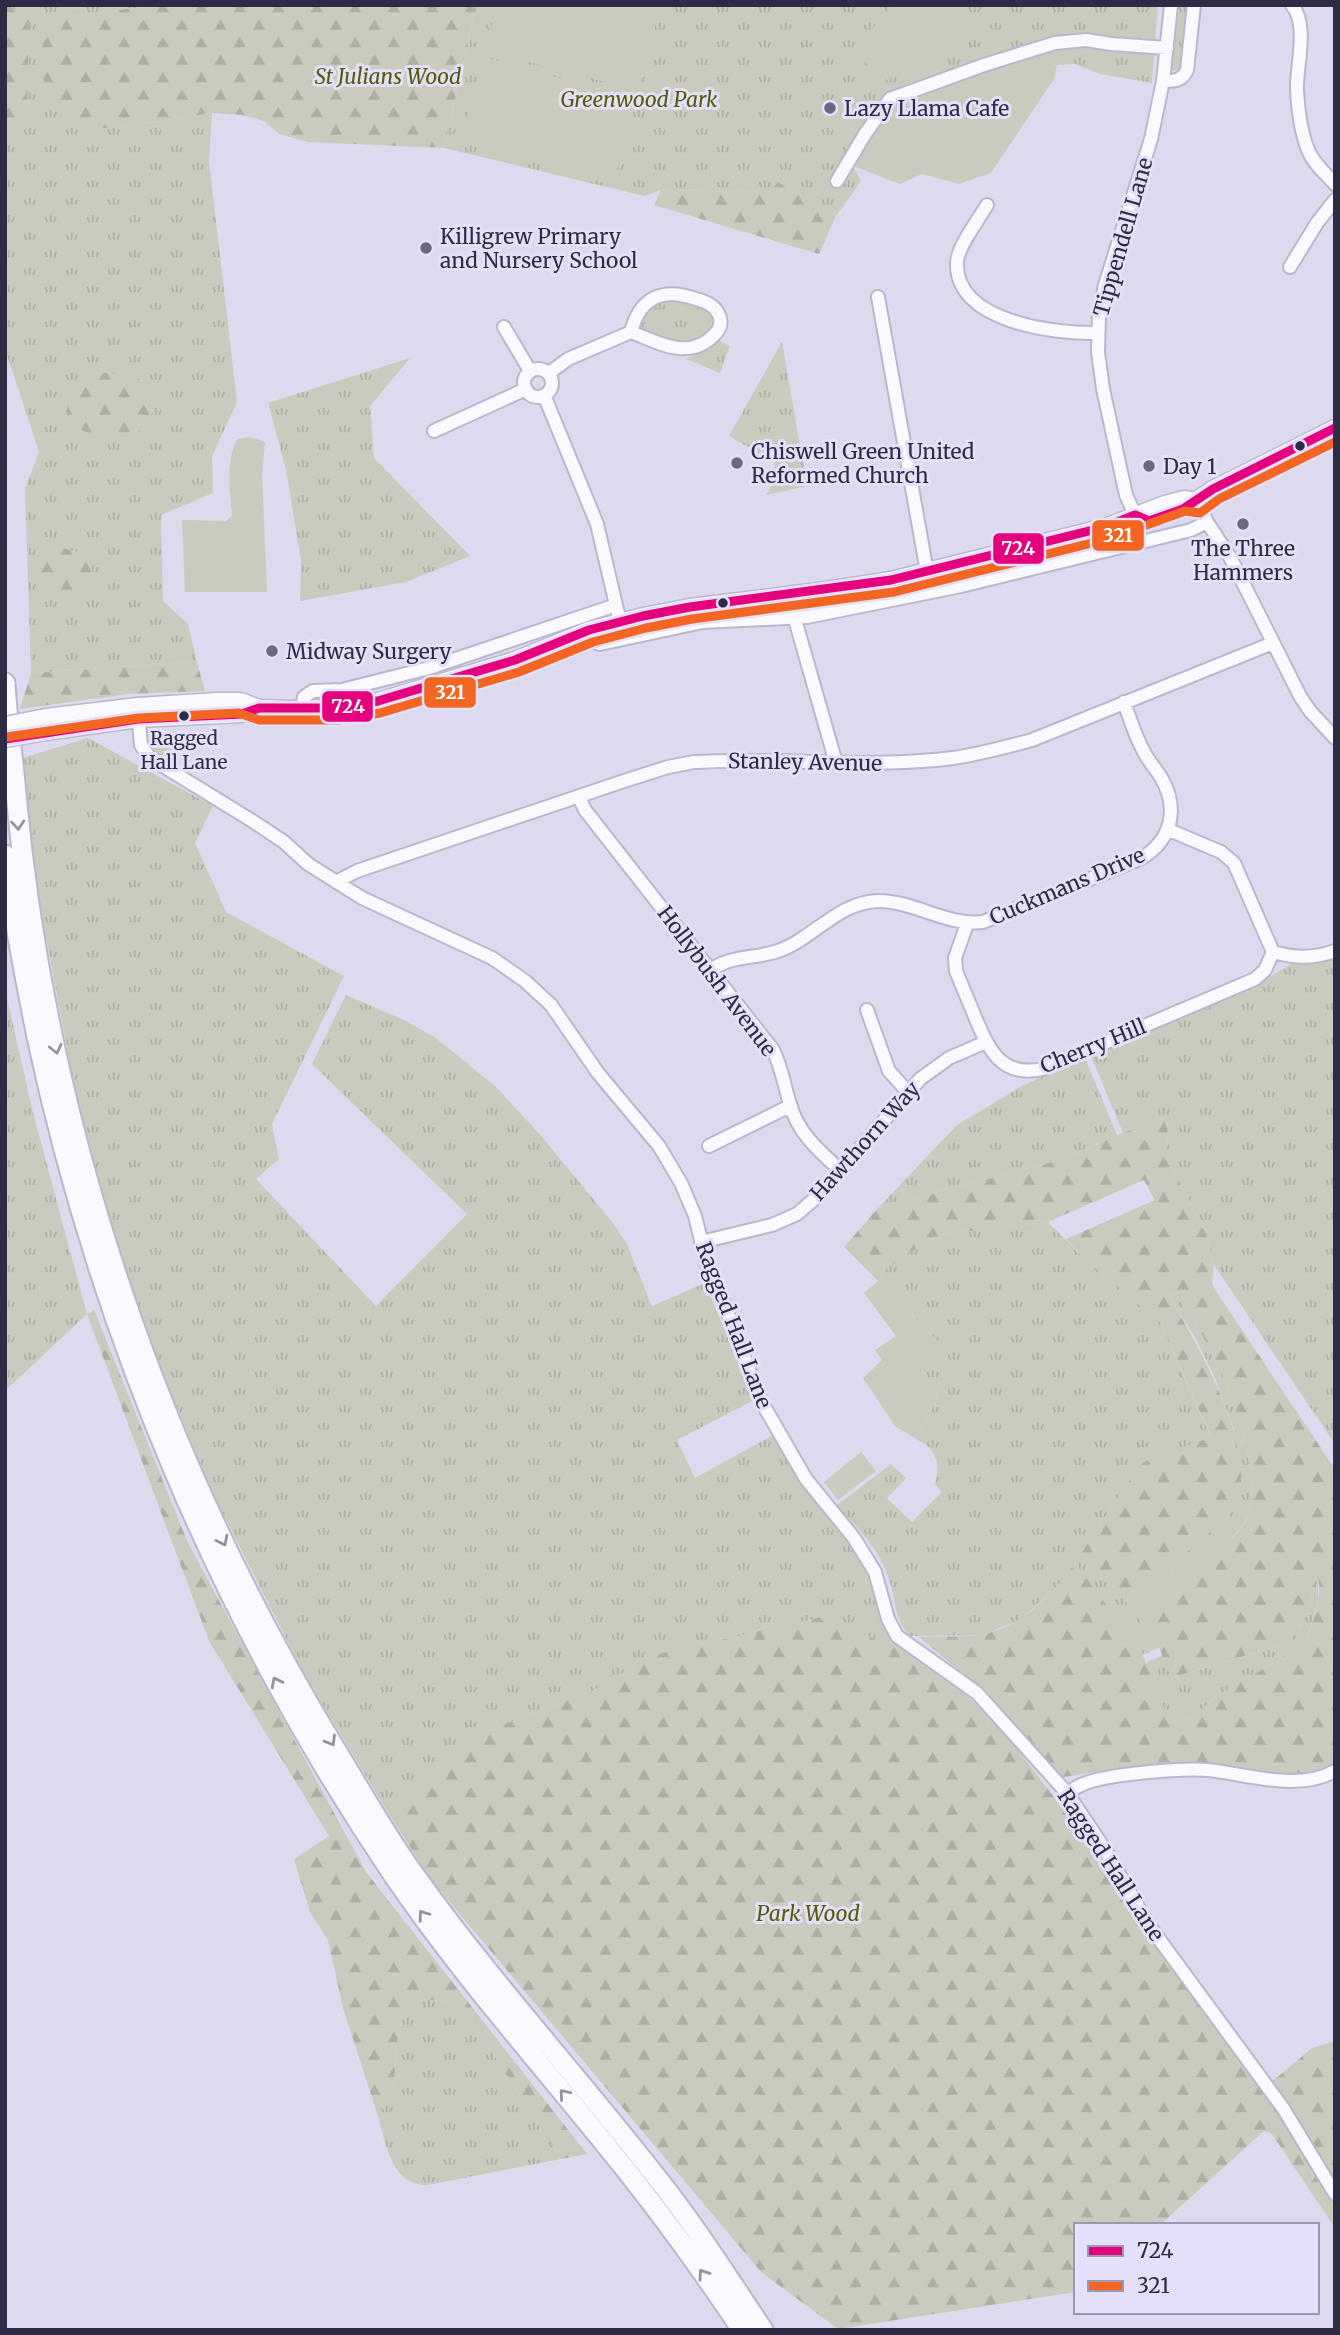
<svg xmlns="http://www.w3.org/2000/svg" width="1340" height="2335" font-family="Merriweather,serif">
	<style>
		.grass { fill: url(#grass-tufts) }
		.forest { fill: url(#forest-firs) }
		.garden { fill: #cacbbe }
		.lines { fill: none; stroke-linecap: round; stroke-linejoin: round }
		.minor-casing { stroke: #bbb7cc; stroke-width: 16 }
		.major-casing { stroke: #bbb7cc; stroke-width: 19 }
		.highway-casing { stroke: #bbb7cc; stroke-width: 23 }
		.minor { stroke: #faf9fd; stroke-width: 12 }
		.major { stroke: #faf9fd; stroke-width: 16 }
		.highway { stroke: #faf9fd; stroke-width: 19 }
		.major-bridge-casing { stroke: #bbb7cc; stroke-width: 19; stroke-linecap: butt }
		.major-bridge { stroke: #faf9fd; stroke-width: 16 }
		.bus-1-casing { stroke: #e4e0fa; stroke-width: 14 }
		.bus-2-casing { stroke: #e4e0fa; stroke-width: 14 }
		.bus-1 { stroke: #e5007d; stroke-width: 9 }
		.bus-2 { stroke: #f26522; stroke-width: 9 }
		.oneway { stroke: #9592a0 }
		.poi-dot { fill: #6d6880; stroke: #e4e0fa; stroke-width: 2.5 }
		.bus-dot { fill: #302b44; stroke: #e4e0fa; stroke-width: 2.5 }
		.labels { text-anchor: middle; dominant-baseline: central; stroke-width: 6; stroke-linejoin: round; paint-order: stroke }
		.bus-label { font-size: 19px; fill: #302b44; stroke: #e4e0fa }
		.park-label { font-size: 21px; font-style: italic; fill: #575b04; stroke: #e4e0fa }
		.poi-label { font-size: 21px; fill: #302b44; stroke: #e4e0fa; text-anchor: start }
		.street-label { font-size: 21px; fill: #302b44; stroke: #e4e0fa }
		.line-badge { stroke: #e4e0fa; stroke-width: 2.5 }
		.badge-label { font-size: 19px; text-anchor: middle; font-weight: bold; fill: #fff }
	</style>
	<defs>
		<pattern id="grass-tufts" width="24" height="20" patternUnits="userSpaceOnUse" patternTransform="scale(1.75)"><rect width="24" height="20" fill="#cacbbe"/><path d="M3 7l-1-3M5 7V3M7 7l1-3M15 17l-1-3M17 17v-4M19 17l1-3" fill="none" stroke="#aeaea4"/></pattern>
		<pattern id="forest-firs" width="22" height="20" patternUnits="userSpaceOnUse" patternTransform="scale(1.75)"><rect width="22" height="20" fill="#cacbbe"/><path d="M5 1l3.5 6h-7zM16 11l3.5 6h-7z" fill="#aeaea4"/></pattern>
	</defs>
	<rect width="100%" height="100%" fill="#ddd9ef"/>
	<!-- grass -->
	<path class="grass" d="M 5,5 L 159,5 L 63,17 L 116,128 L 212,113 L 209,161 L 237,402 L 212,456 L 213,493 L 161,515 L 163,601 L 188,624 L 197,662 L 31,673 L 25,489 L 39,452 L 5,349 Z
		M 476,5 L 1158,5 L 1152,83 L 1100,74 L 1075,64 L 1057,65 L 1034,57 L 853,166 L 861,181 L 836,216 L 779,183 L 770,192 L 661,190 L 644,196 L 444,148 Z
		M 1179,5 L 1189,5 L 1183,66 L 1180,70 L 1171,71 Z
		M 672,296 L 707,307 L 715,319 C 712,335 693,348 677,344 C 664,341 652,335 640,330 L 638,320 L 652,304 Z
		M 720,341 L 730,346 L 720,373 L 686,359 Z
		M 782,342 L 807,486 L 766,495 L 777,477 L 774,462 L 729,436 Z
		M 410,358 L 370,406 L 374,458 L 470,556 L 406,582 L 300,601 L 301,561 L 286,470 L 268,403 Z
		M 88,738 L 213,806 L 195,843 L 226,912 L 344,976 L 272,1124 L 279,1159 L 256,1179 L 376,1306 L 467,1214 L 312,1064 L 346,995 L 406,1021 L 436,1038 L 496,1087 L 543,1138 L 612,1222 L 627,1244 L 652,1306 L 705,1283 L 754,1400 L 677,1440 L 695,1478 L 775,1434 L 828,1519 L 863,1560 L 890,1636 L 918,1658 L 645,1657 L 605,1686 L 476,1736 L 387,1811 L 304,1674 L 212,1492 L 131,1297 L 78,1107 L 30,852 L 22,758 Z
		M 1335,957 L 1335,1444 L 1214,1265 L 1206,1234 L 1167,1157 L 1168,1116 L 1123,1133 L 1091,1056 L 1260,983 L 1291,964 L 1310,963 Z
		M 5,989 L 32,1109 L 87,1314 L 5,1391 Z
		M 1085,1058 L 1117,1135 L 1060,1160 L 878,1208 L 957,1125 L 1022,1086 Z
		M 1048,1222 L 1085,1259 L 1160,1322 L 1211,1438 L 1144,1463 L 1125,1487 L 1082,1552 L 1211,1530 L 1230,1516 L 1234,1430 L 1215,1378 L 1195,1337 L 1169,1297 L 1175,1293 C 1212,1344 1239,1400 1249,1463 C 1252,1482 1254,1504 1245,1521 C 1241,1530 1231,1537 1225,1546 C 1203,1579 1181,1611 1158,1644 L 1160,1647 L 1143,1655 L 1141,1651 L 1060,1585 L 1019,1620 L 983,1635 L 910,1636 C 893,1618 896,1597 888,1576 C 878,1548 857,1526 836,1506 L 891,1464 L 906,1478 L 887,1498 L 912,1522 L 942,1492 L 935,1484 C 941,1463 936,1448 916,1439 L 936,1401 L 937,1393 L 915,1370 L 941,1345 L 874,1277 L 937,1235 Z
		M 1318,1578 L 1318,1601 L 1305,1644 L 1214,1698 L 1194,1717 L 1169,1723 L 1146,1663 L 1163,1655 L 1172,1678 L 1287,1643 C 1305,1627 1311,1605 1314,1581 Z
		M 422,1999 L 447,2002 L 475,2026 L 561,2159 L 428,2185 C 390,2186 386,2141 377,2113 L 388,2103 L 394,2082 L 397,2043 L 403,2013 Z"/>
	<!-- forest -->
	<path class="forest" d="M 159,5 L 476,5 L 444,148 L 308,142 L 279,134 L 264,121 L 242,115 L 212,113 L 116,128 L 97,128 L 80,122 L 59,105 L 47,89 L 38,66 L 44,36 L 50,26 L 63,17 Z
		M 5,7 L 11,7 L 29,19 L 27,114 L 22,124 L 5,130 Z
		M 778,182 L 836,216 L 819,254 L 654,205 L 661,190 L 770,192 Z
		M 105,373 L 131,375 L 147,383 C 177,448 82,452 69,414 C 66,408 67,399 66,392 C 77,379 89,376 105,373 Z
		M 63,548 C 70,550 79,551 83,555 C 94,565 100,585 83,591 C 78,592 72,591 67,591 C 62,590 55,591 51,589 C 37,581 37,554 53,549 C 56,548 60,549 63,548 Z
		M 197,662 L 205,691 L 128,694 L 20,709 L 31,673 Z
		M 181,731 L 176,765 L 157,755 L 148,746 L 159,733 Z
		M 1168,1116 L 1167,1157 L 1206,1234 L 1214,1265 L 1212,1285 L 1335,1469 L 1335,1764 C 1321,1768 1307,1773 1293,1774 C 1258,1777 1221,1766 1187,1764 C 1146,1762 1104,1771 1064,1777 L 1048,1767 L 981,1689 L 919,1637 C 939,1636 961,1637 980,1635 C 1018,1629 1055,1593 1075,1563 L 1141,1651 L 1170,1723 L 1194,1717 L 1214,1698 L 1305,1644 C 1311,1624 1323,1599 1318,1578 L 1314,1581 C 1311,1605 1305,1627 1287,1643 L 1171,1678 L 1158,1644 L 1137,1617 C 1160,1598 1183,1578 1207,1559 C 1219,1548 1238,1536 1245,1522 C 1254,1504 1252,1482 1249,1463 C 1239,1401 1212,1344 1175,1293 L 1169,1297 C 1197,1342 1270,1467 1229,1516 C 1223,1524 1212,1530 1204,1537 C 1179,1559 1153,1582 1128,1605 L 1082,1552 L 1125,1487 L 1144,1462 L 1211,1437 L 1160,1322 L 1085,1259 L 1066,1239 L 1155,1200 L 1144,1180 L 1048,1222 L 937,1235 L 874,1277 L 844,1247 L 878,1208 L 1060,1160 L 1117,1135 Z
		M 94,1310 L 188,1543 L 366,1872 L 587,2154 L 561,2159 L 475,2026 L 447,2002 L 422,1999 L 403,2013 L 397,2043 L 394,2082 L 388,2104 L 377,2113 L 343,2008 L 328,1940 L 310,1912 L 294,1859 L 329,1836 L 209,1641 L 87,1314 Z
		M 822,1617 L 931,1663 L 998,1724 L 1060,1805 L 1103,1853 L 1263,2089 L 1312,2048 L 1335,2041 L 1335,2228 L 1272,2134 L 1264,2131 L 1160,2225 L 1076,2225 L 1076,2292 L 838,2329 L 761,2272 L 431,1880 L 387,1811 L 476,1736 L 605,1686 L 645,1657 Z"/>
	<!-- garden -->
	<path class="garden" d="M 497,5 L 649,5 L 660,8 L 638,91 L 485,50 Z
		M 892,5 L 953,5 L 969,18 L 938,56 L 920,42 L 928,50 L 912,70 L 903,63 L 888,81 L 853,52 Z
		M 483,57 L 636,99 L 614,181 L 461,140 Z
		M 1034,57 L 1057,65 L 1054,79 L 991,173 L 959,184 L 922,174 L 900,184 L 853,166 L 889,110 L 989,70 Z
		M 249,437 L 265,442 L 262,473 L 267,592 L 185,592 L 182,520 L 226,521 L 232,516 C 230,488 225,465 237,439 Z
		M 878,1281 L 941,1345 L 916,1370 L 937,1393 L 936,1401 L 916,1439 L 895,1426 L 863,1378 L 882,1360 L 875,1350 L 896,1336 L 864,1293 Z
		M 861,1452 L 876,1471 L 838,1500 L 824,1482 Z"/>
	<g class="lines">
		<!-- minor casing -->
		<g class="minor-casing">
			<path id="minor" d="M 1292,5 C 1309,25 1296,66 1297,90 C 1298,109 1301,132 1308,150 C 1313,163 1325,173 1335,184
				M 1163,81 C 1175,81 1182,81 1187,70 L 1194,5
				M 837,181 L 865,134 L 890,99 L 984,65 L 1055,43 L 1086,40 L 1111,44 L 1167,48
				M 987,205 C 979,219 958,246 957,262 C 954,322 1055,334 1098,333
				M 1290,267 L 1317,223 L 1335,200
				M 878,297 L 927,572
				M 504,327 L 530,371
				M524 383a14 14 0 1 1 28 0a14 14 0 1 1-28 0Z
				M 549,373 L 568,359 L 631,332 C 660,343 690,362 716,333 C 721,327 722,320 718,313 C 714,305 704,301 696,299 C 663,287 640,297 631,332
				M 544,395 L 597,524 L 620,622
				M 434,431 L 526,389
				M 1197,501 L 1207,522 L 1230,557 L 1300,696 L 1310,711 L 1335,738
				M 1135,515 L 1126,495 L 1103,389 L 1098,352 L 1099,316 L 1105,285 L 1151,139 L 1163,81 L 1171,5
				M 790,595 L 794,616 L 836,763
				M 589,630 L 596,643 L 600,644 L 703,622 L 807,617 L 961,586 L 1191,530 L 1207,522
				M 302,709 L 304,697 L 313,691 L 342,690 L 429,668 L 616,605
				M 138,713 L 141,745 L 150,758 L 254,822 L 284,842 L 308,864 L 362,898 L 492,958 L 525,981 L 551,1005 L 598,1073 L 659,1146 L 681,1183 L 695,1216 L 709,1272 L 721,1296 L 761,1401 L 806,1479 L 854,1538 L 875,1572 L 888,1619 L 897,1636 L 977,1693 L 1067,1793 L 1104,1848 L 1148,1924 L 1283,2108 L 1335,2194
				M 579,797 L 585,810 L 773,1050 C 782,1068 784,1085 790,1104 C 798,1133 819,1151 840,1170
				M 1169,830 L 1221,852 L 1234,863 L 1273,952
				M 336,882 L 357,871 L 624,781 L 668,767 L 694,762 C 780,757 867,769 953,758 C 980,754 1006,747 1032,740 L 1273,643
				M 967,924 L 955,958 L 956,971 C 962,986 969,1002 975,1017 C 989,1050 1001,1078 1043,1069 L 1255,979 L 1265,970 L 1273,952
				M 1273,952 C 1295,958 1312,959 1335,951
				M 711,970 C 731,955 755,959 778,951 C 813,939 838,902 878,901 C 915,901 946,926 983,922 L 1142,858 C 1171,840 1179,810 1162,779 C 1157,770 1149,762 1144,752 C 1135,736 1130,719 1124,702
				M 867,1010 L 889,1071 L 907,1091
				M 709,1146 L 790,1106
				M 701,1242 L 772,1225 L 797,1214 L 819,1195 L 920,1079 L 949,1058 L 986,1042
				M 1067,1793 C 1071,1791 1076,1787 1081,1785 C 1104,1774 1181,1768 1208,1770 C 1248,1774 1297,1792 1335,1771"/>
		</g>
		<!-- major casing -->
		<g class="major-casing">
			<path id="major" d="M 1137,516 L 1149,521 L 1183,509 L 1213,489 L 1335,428
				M 46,717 L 138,706 L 217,701 L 241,701 L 259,708 L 290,709 L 339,708 L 378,701 L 515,660 L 589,630 L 643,616 L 690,607 L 826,590 L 891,580 L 1105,527 L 1165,504 L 1184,499 L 1197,501
				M 46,732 L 138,719 L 242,714 L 259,708"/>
		</g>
		<!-- highway casing -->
		<g class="highway-casing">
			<path id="highway" d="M 5,683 C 7,721 13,757 16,794 C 47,1131 159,1458 334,1747 C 360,1789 384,1833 413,1873 C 492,1984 585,2084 668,2192 C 702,2236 732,2284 763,2330
				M 5,855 C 13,916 25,977 37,1037 C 101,1336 223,1623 394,1876 C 456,1967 528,2049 597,2134 C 649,2197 697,2262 742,2330"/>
		</g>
		<!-- minor -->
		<use href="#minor" class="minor"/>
		<!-- major -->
		<use href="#major" class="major"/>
		<!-- highway -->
		<use href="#highway" class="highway"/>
		<!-- major-bridge casing -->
		<g class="major-bridge-casing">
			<path id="major-bridge" d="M 5,725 L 46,717
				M 5,739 L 46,732"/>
		</g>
		<!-- major-bridge -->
		<use href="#major-bridge" class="major-bridge"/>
		<!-- bus-1 casing -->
		<g class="bus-1-casing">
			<path id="bus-1" d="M 5,739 L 138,719 L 242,714 L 259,708 L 339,708 L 378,701 L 515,660 L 589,630 L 643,616 L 690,607 L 891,580 L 1105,527 L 1135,515 L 1149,521 L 1183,509 L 1213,489 L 1335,428"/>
		</g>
		<!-- bus-2 casing -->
		<g class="bus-2-casing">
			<path id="bus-2" d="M 7,737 L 139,718 L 239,713 L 259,720 L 339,720 L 380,713 L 519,672 L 593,642 L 646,628 L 692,619 L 894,592 L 1108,539 L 1185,511 L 1200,513 L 1219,499 L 1335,442"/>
		</g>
		<!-- bus-1 -->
		<use href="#bus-1" class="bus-1"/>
		<!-- bus-2 -->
		<use href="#bus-2" class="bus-2"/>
	</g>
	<!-- one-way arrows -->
	<defs><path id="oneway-chevron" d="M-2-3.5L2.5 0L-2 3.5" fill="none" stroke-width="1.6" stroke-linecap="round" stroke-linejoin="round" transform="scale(1.75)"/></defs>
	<g class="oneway">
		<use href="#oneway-chevron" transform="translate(18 825) rotate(85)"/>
		<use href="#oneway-chevron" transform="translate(56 1049) rotate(77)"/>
		<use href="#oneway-chevron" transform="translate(223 1541) rotate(64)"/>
		<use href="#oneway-chevron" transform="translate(276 1682) rotate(-118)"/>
		<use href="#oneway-chevron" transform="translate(331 1741) rotate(59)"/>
		<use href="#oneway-chevron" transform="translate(423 1915) rotate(-126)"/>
		<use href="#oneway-chevron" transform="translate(564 2094) rotate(-130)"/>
		<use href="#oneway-chevron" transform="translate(703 2274) rotate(-125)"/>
	</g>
	<!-- markers -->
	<g class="poi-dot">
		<circle cx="830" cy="108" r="7"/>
		<circle cx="426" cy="248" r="7"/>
		<circle cx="737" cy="463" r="7"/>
		<circle cx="1149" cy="466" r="7"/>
		<circle cx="1243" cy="524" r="7"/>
		<circle cx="272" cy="651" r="7"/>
	</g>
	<g class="bus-dot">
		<circle cx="1300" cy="446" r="6"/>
		<circle cx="723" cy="603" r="6"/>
		<circle cx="184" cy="716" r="6"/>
	</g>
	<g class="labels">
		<!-- bus labels -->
		<g class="bus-label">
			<text x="184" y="738">Ragged<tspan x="184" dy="24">Hall Lane</tspan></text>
		</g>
		<!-- park labels -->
		<g class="park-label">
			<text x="388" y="76">St Julians Wood</text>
			<text x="639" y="99">Greenwood Park</text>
			<text x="808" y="1913">Park Wood</text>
		</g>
		<!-- poi labels -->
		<g class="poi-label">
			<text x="844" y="108">Lazy Llama Cafe</text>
			<text x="440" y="236">Killigrew Primary<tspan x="440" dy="24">and Nursery School</tspan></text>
			<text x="751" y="451">Chiswell Green United<tspan x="751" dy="24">Reformed Church</tspan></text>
			<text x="1163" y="466">Day 1</text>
			<text x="1243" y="548" text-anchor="middle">The Three<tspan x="1243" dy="24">Hammers</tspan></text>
			<text x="286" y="651">Midway Surgery</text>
		</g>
		<!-- street labels -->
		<g class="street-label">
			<text transform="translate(1123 237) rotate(-74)">Tippendell Lane</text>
			<text transform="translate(805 762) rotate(1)">Stanley Avenue</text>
			<text transform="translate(1067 886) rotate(-23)">Cuckmans Drive</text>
			<text transform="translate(717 981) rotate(53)">Hollybush Avenue</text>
			<text transform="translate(1093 1046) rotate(-22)">Cherry Hill</text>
			<text transform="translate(865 1141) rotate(-48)">Hawthorn Way</text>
			<text transform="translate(734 1325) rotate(69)">Ragged Hall Lane</text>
			<text transform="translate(1111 1865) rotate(57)">Ragged Hall Lane</text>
		</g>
	</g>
	<g class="line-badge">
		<rect x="1091" y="519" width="54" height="33" rx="7" fill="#f26522"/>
		<rect x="992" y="532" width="53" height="33" rx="7" fill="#e5007d"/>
		<rect x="423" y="676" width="54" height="33" rx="7" fill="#f26522"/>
		<rect x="321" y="690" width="53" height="33" rx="7" fill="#e5007d"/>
	</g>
	<g class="badge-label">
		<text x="1118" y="542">321</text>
		<text x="1018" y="555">724</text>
		<text x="450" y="699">321</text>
		<text x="348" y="713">724</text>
	</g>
	<!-- border -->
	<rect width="1340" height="2335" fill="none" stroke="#302b44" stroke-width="14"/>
	<!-- legend -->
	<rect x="1074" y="2223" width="245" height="91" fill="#e4e0fa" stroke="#9c98b1" stroke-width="2"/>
	<rect x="1088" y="2246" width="35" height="10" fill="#e5007d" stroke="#9c98b1" stroke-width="2"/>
	<text x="1137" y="2258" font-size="21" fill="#302b44">724</text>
	<rect x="1088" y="2281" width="35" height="10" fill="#f26522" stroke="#9c98b1" stroke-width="2"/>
	<text x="1137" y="2293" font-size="21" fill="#302b44">321</text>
</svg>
